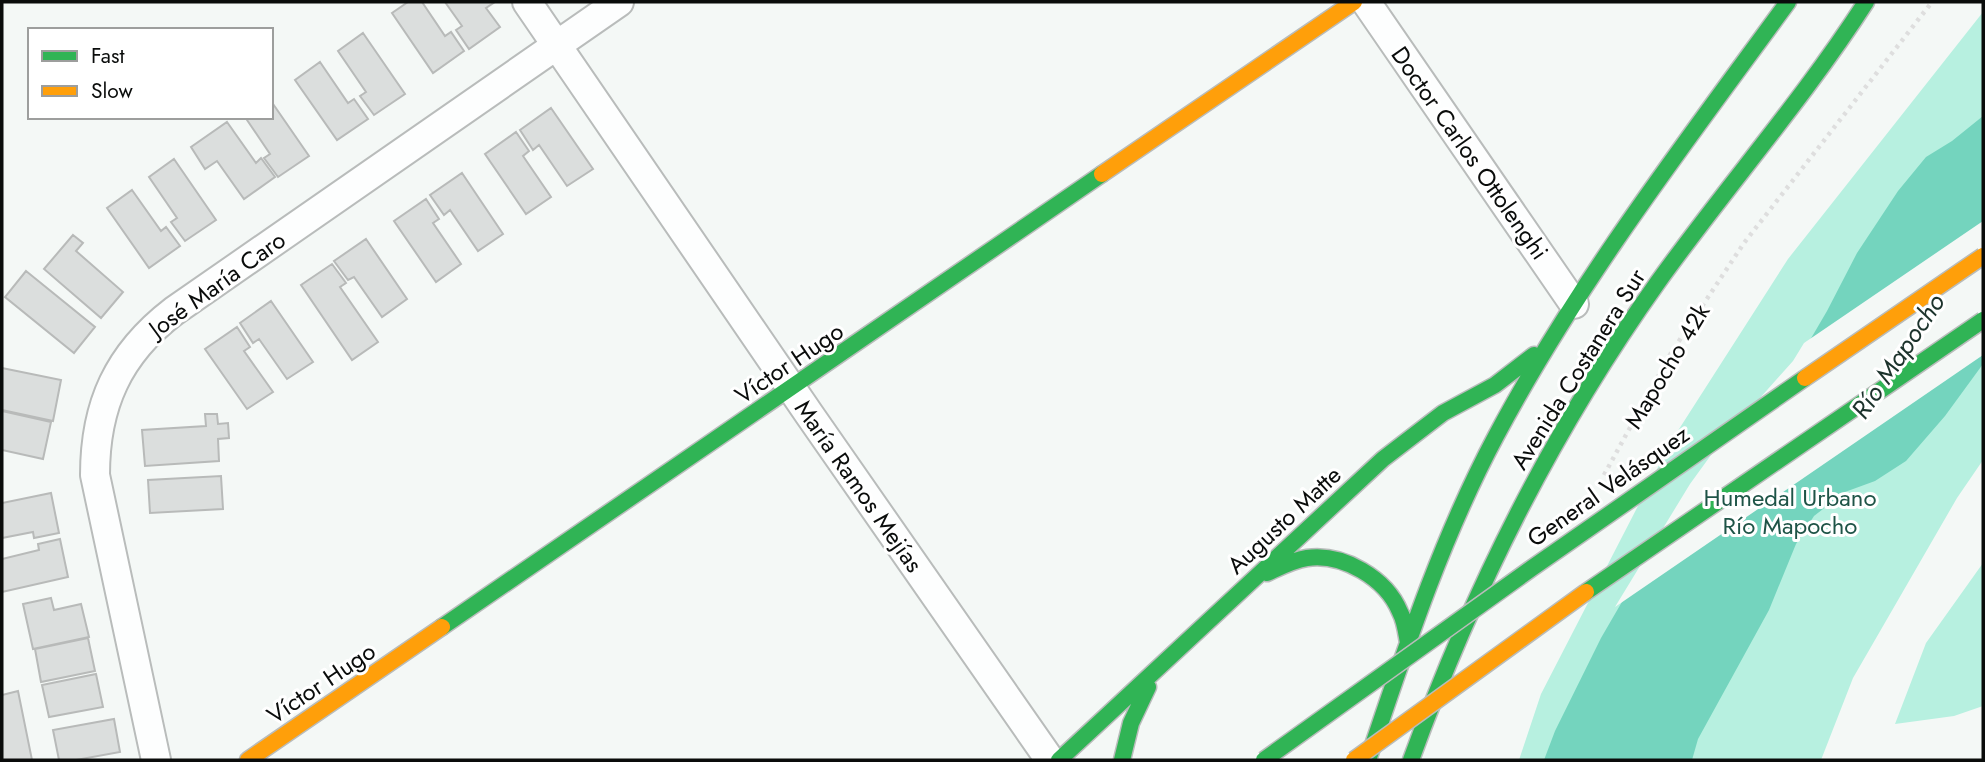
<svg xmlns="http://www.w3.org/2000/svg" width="1985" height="762" font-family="Jost,sans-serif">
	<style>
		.green { fill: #b7f0e0 }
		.water { fill: #74d4be }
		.pier { fill: #f4f8f6 }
		.building { fill: #dbdedd; stroke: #b8bab9; stroke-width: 2 }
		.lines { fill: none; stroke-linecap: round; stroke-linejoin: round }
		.street-casing { stroke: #b9bcbb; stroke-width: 32 }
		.fast-casing { stroke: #b9bcbb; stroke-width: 19 }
		.slow-casing { stroke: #b9bcbb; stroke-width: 19 }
		.path { stroke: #dedede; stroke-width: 4.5; stroke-dasharray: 3.5 5; stroke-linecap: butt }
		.street { stroke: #fdfefe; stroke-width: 28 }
		.fast { stroke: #30b455; stroke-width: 16 }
		.slow { stroke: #ff9f0a; stroke-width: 16 }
		.fast-bridge-casing { stroke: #b9bcbb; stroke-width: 19; stroke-linecap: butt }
		.slow-bridge-casing { stroke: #b9bcbb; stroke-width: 19; stroke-linecap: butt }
		.fast-bridge { stroke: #30b455; stroke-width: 16 }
		.slow-bridge { stroke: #ff9f0a; stroke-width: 16 }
		.labels { text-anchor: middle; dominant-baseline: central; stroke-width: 6; stroke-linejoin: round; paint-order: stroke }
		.street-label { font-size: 24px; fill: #0a0c0b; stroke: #fff }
		.park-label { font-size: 24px; fill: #1e5447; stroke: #fff }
		.water-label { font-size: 26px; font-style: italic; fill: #1c332c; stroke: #fff }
	</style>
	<rect width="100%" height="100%" fill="#f4f8f6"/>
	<!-- green -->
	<path class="green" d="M 1983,12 L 1983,460 L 1957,498 L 1853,678 L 1821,760 L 1519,760 L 1541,694 L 1672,440 L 1788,259 Z
		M 1983,563 L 1983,706 L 1954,716 L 1895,724 L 1926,643 Z"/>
	<!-- water -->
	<path class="water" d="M 1983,116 L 1983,364 L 1945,416 L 1906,461 L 1875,481 L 1845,492 L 1814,516 L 1796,544 L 1769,610 L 1698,739 L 1692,760 L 1544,760 L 1555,731 L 1601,638 L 1644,564 L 1796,364 L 1827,311 L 1857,253 L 1898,191 L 1926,157 L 1952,141 Z"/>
	<!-- pier -->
	<path class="pier" d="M 1983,221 L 1983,355 L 1615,607 L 1690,484 L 1719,444 L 1793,361 L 1804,343 Z"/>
	<!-- building -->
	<path class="building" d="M 408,2 L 422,2 L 445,36 L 451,32 L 464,51 L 433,73 L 392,13 Z
		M 445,2 L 495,2 L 486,8 L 500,27 L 469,49 L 456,30 L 462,26 Z
		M 363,33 L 405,94 L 374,115 L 360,96 L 366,92 L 338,51 Z
		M 320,62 L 348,103 L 354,99 L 368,119 L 337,140 L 295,80 Z
		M 271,101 L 309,156 L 278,177 L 264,158 L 270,154 L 245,117 L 271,117 Z
		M 551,108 L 593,169 L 567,186 L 539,145 L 533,150 L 520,130 Z
		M 227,122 L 256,163 L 261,158 L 275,177 L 244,199 L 217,161 L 205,169 L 191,147 Z
		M 516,132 L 529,151 L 523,156 L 551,197 L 526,214 L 485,154 Z
		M 174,159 L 216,220 L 185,241 L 171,222 L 177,218 L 149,177 Z
		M 462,173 L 503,234 L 478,251 L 450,210 L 444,215 L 430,195 Z
		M 132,190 L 161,231 L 166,227 L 180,246 L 149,268 L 107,208 Z
		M 426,199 L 439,219 L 433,223 L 461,264 L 436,282 L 394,221 Z
		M 73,235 L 83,243 L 76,251 L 123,292 L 101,318 L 44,269 Z
		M 366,239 L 407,299 L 382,317 L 354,277 L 348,280 L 334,261 Z
		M 332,264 L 346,283 L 340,287 L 378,342 L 352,360 L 301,285 Z
		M 26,271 L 95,327 L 74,353 L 5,297 Z
		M 271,301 L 313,362 L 287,379 L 259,339 L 253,343 L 240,323 Z
		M 237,327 L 250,347 L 244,351 L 273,392 L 247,409 L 205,349 Z
		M 2,368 L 61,380 L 53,421 L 2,410 Z
		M 2,411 L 51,422 L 43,459 L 2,450 Z
		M 205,414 L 217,414 L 218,424 L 228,423 L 229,438 L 218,439 L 219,461 L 145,466 L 142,430 L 206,426 Z
		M 221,476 L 223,509 L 150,513 L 148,480 Z
		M 51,493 L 59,533 L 34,538 L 33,532 L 2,538 L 2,503 Z
		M 60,539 L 68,577 L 2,592 L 2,559 L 39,550 L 38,544 Z
		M 51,598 L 54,610 L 81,604 L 89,637 L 33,649 L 23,604 Z
		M 88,638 L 95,671 L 41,682 L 35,649 Z
		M 96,674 L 103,707 L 49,717 L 42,685 Z
		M 18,691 L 32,760 L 2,760 L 2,695 Z
		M 114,719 L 120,752 L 76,760 L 59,760 L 53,730 Z"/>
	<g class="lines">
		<!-- street casing -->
		<g class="street-casing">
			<path id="street" d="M 527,2 L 809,414 L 1050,760
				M 1366,2 L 1574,304
				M 156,760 L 95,475 C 95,405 118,354 174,311 L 619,2"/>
		</g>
		<!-- fast casing -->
		<g class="fast-casing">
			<path id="fast" d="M 1267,573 C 1280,567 1293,560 1307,558 C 1343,553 1386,578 1400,612 C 1405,621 1406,632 1408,643
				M 442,627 L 1102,174
				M 1059,760 L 1383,459 L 1443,413 L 1495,385 L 1534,355
				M 1122,760 L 1131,723 L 1148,687
				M 1368,760 C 1405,650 1441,539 1496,436 C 1578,282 1685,143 1788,2
				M 1411,760 C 1472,592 1554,428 1658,282 C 1726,187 1803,100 1866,2"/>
		</g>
		<!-- slow casing -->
		<g class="slow-casing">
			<path id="slow" d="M 1102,174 L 1354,2
				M 248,760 L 442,627"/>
		</g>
		<!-- path -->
		<path class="path" d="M 1604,475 L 1671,353 L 1744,243 L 1932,2"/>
		<!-- street -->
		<use href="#street" class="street"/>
		<!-- fast -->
		<use href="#fast" class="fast"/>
		<!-- slow -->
		<use href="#slow" class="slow"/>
		<!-- fast-bridge casing -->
		<g class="fast-bridge-casing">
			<path id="fast-bridge" d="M 1586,592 L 1983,320
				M 1264,760 L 1532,568 L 1805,378"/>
		</g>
		<!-- slow-bridge casing -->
		<g class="slow-bridge-casing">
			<path id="slow-bridge" d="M 1805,378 L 1983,256
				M 1354,760 L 1586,592"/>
		</g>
		<!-- fast-bridge -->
		<use href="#fast-bridge" class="fast-bridge"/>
		<!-- slow-bridge -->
		<use href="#slow-bridge" class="slow-bridge"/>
	</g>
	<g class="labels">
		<!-- street labels -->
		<g class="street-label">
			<text transform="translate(1470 153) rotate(55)">Doctor Carlos Ottolenghi</text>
			<text transform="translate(217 284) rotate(-36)">José María Caro</text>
			<text transform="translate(789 363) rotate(-34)">Víctor Hugo</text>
			<text transform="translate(1667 366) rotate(-59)">Mapocho 42k</text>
			<text transform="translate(1578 369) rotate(-58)">Avenida Costanera Sur</text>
			<text transform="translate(859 486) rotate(55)">María Ramos Mejías</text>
			<text transform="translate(1608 486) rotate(-35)">General Velásquez</text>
			<text transform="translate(1284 520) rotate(-43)">Augusto Matte</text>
			<text transform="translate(321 683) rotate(-34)">Víctor Hugo</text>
		</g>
		<!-- park labels -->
		<g class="park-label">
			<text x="1790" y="497">Humedal Urbano<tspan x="1790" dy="28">Río Mapocho</tspan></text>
		</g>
		<!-- water labels -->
		<g class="water-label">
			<text transform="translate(1898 356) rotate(-56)">Río Mapocho</text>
		</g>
	</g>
	<!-- border -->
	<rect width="1985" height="762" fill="none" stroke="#0a0c0b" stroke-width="7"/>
	<!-- legend -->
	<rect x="28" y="28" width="245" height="91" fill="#ffffff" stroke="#9d9e9d" stroke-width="2"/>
	<rect x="42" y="51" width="35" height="10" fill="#30b455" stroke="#9d9e9d" stroke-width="2"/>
	<text x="91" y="63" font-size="21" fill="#0a0c0b">Fast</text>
	<rect x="42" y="86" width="35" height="10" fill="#ff9f0a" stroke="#9d9e9d" stroke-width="2"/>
	<text x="91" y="98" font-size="21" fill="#0a0c0b">Slow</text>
</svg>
